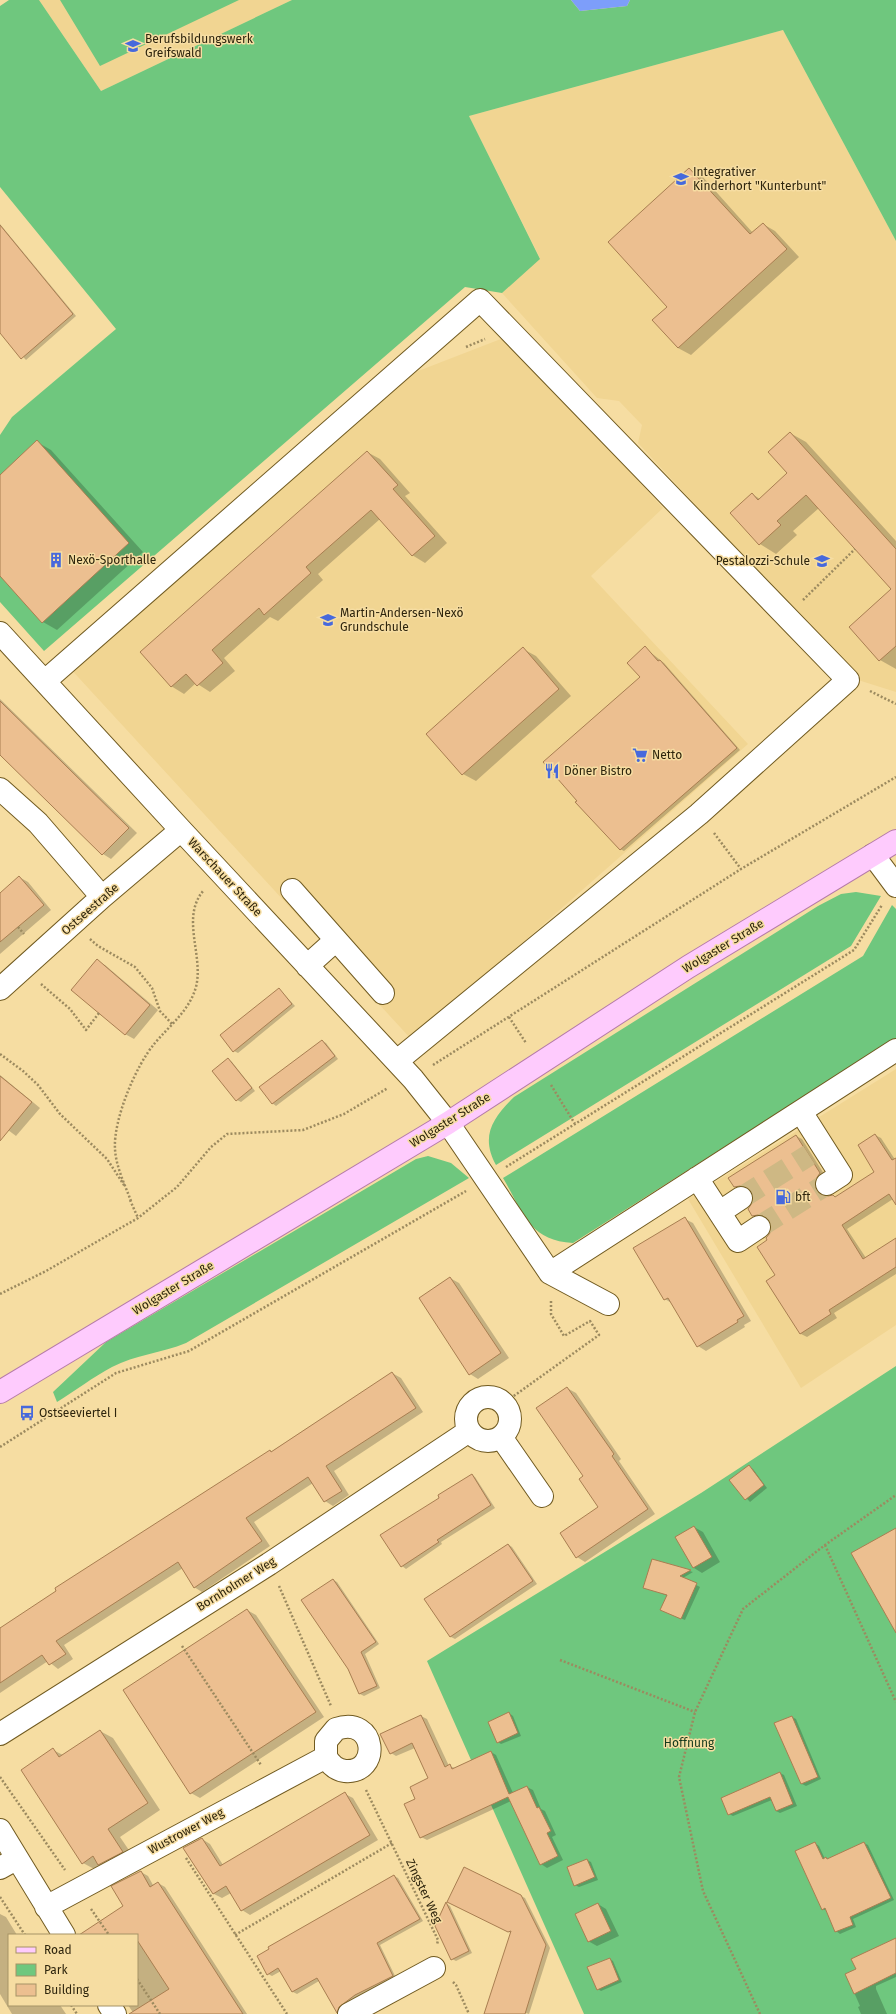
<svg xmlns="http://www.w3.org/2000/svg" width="896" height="2014" font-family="'Fira Sans',sans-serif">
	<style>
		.built { fill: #f1d592 }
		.green { fill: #6fc77e }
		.water { fill: #7d9efa }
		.shadow { fill: #0003 }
		.building { fill: #ecbf90; stroke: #a87e51 }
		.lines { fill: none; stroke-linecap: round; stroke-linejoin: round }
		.minor-tunnel { stroke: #ceb884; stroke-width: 22; stroke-dasharray: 22 11; stroke-linecap: butt }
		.minor-casing { stroke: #705a20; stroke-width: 24 }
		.major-casing { stroke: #b57ba8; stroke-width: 24 }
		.path { stroke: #9c8a5f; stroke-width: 2.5; stroke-dasharray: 2 2; stroke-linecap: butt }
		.minor { stroke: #fff; stroke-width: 22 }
		.major { stroke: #fecbfd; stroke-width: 22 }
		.labels { text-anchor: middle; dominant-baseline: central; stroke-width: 3; stroke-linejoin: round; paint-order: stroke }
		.poi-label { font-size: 12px; fill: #2e250d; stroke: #f6dda2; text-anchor: start }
		.street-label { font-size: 12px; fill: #2e250d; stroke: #f6dda2 }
		.park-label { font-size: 12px; fill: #153a1c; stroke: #f6dda2 }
	</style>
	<rect width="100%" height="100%" fill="#f6dda2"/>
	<!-- built -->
	<path class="built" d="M 39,0 L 292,0 L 101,91 Z
		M 783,30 L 896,241 L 896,692 L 858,680 L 638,443 L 642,425 L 619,401 L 597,398 L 502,293 L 540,258 L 469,116 Z
		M 506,337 L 663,508 L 591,576 L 748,744 L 412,1040 L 67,665 L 395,380 Z
		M 896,1069 L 896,1325 L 801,1388 L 688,1199 Z"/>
	<!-- green -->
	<path class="green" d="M 9,0 L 39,0 L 101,91 L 292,0 L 571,0 L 580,11 L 627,6 L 630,0 L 896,0 L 896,241 L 783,30 L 469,116 L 540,259 L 502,293 L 465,287 L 44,651 L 0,602 L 0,435 L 12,417 L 116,329 L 0,187 L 0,6 Z
		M 60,0 L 239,0 L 100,66 Z
		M 856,892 L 881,896 L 851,946 L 496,1165 C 480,1136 493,1118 514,1097 L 818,906 L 841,894 Z
		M 892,905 L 896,909 L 896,1038 L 573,1243 C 529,1241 523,1212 503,1178 L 863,956 Z
		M 428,1156 L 451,1163 L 469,1178 L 186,1343 C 162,1353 135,1355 112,1367 C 93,1377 75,1391 57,1402 L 53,1392 L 106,1342 L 416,1159 Z
		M 896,1366 L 896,2014 L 584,2014 L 427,1661 L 701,1493 Z"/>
	<!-- water -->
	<path class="water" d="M 571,0 L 630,0 L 627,6 L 580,11 Z"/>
	<!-- shadow -->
	<path class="shadow" d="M 689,169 L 702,176 L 753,233 L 763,224 L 775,231 L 799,257 L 691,355 L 678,348 L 654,321 L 668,307 Z
		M 0,224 L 76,316 L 26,360 L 0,332 Z
		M 790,433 L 806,442 L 896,541 L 896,669 L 880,660 L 893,589 L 819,508 L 793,531 L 797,535 L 776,554 L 760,544 L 732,513 L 752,494 L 760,499 L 789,473 Z
		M 37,442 L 51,450 L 143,552 L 57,630 L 43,622 L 0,574 L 0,476 Z
		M 367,452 L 380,459 L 410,493 L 405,496 L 447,543 L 425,563 L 412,555 L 380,519 L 318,574 L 323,580 L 278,621 L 270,617 L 224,658 L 235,671 L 210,692 L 196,683 L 184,694 L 171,686 Z
		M 645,648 L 664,663 L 740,750 L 624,851 L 620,849 Z
		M 523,649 L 536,656 L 571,696 L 476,781 L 463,774 Z
		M 0,699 L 137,833 L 111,859 L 103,854 L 0,753 Z
		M 19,877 L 28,882 L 51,910 L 0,954 L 0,894 Z
		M 97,961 L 105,965 L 158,1010 L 134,1039 L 125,1034 Z
		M 279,989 L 295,1006 L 238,1053 L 234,1051 Z
		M 322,1041 L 326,1043 L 338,1059 L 276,1106 L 272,1103 Z
		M 228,1059 L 232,1062 L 255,1091 L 241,1102 L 237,1100 Z
		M 0,1075 L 40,1108 L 16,1136 L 0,1124 Z
		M 875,1135 L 881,1138 L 896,1161 L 896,1203 L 893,1199 L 847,1229 L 866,1258 L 896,1265 L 896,1274 L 834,1313 L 837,1318 L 807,1337 L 801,1334 L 767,1281 L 776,1275 L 770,1220 L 765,1218 L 759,1219 L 753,1216 L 754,1197 L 752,1191 L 747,1188 L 741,1190 L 735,1187 L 796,1136 L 802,1139 L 826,1177 L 820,1189 L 822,1195 L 824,1197 L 833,1196 L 837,1198 L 876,1172 Z
		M 685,1219 L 693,1223 L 751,1321 L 744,1325 L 745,1327 L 706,1351 L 698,1346 L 673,1304 L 665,1299 Z
		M 450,1278 L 459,1283 L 509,1358 L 478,1379 L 470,1374 Z
		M 392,1373 L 401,1378 L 423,1412 L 334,1471 L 349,1495 L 333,1506 L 325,1501 L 313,1483 L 254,1522 L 270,1546 L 202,1592 L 194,1587 L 183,1568 L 64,1645 L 73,1659 L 58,1669 L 48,1661 L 0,1693 L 0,1629 Z
		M 567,1388 L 576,1393 L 621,1459 L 619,1461 L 655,1514 L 585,1562 L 577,1557 L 600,1508 Z
		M 749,1467 L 753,1469 L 767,1488 L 750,1502 L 731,1481 Z
		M 472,1475 L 475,1477 L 495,1508 L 441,1542 L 442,1544 L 406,1569 L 402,1566 L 382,1535 L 441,1498 Z
		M 694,1527 L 703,1532 L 720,1562 L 702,1573 L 694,1568 L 676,1537 Z
		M 509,1545 L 512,1547 L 537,1584 L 455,1639 L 451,1637 L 425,1599 Z
		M 653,1560 L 693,1572 L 683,1578 L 700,1587 L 685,1620 L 665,1612 L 668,1596 L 644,1587 Z
		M 333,1580 L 337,1582 L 379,1644 L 365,1654 L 380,1688 L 364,1696 L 360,1694 L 349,1668 Z
		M 247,1610 L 256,1615 L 324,1717 L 200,1798 L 191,1793 Z
		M 509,1713 L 513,1716 L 521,1736 L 501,1744 L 498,1742 Z
		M 421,1716 L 427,1719 L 449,1766 L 455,1768 L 491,1752 L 496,1755 L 513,1793 L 527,1787 L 533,1790 L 541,1809 L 545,1811 L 556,1835 L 552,1837 L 563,1860 L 547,1868 L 541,1864 L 511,1801 L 427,1840 L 421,1837 L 416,1799 L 430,1779 L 415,1748 L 396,1756 L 391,1753 Z
		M 792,1717 L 796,1719 L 821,1779 L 806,1786 L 802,1784 L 776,1724 Z
		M 100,1731 L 113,1738 L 160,1810 L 120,1837 L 135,1859 L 96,1870 L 83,1863 L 53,1750 L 63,1755 Z
		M 780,1773 L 784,1775 L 797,1806 L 780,1813 L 776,1811 L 772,1800 L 733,1816 L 729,1814 L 723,1799 Z
		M 345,1794 L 353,1798 L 378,1840 L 250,1915 L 242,1910 L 231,1893 L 222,1898 L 214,1894 L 185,1848 L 202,1839 L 210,1844 L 223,1865 Z
		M 815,1843 L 819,1846 L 825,1859 L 828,1860 L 864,1843 L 868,1845 L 894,1900 L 853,1919 L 856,1927 L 840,1934 L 836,1931 L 828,1911 L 822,1909 Z
		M 587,1860 L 591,1862 L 598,1880 L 579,1887 L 575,1885 Z
		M 141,1872 L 148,1876 L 153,1885 L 158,1883 L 165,1887 L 247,2014 L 134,2014 L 128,2005 L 137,2005 L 137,1935 L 82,1935 L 124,1907 Z
		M 394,1876 L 398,1878 L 423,1921 L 380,1945 L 396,1978 L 340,2014 L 319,1981 L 297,1994 L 293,1992 L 281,1971 L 272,1976 L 268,1974 L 270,1949 Z
		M 521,1896 L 525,1898 L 550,1948 L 529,2014 L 494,2003 L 499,2014 L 485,2014 L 511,1933 L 455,1905 Z
		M 447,1904 L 450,1906 L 472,1953 L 456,1961 L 452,1959 Z
		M 598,1904 L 606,1909 L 619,1936 L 597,1946 L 588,1941 Z
		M 0,1914 L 6,1917 L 17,1935 L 9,1935 L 9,2005 L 60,2005 L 66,2014 L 12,2014 L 0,1994 Z
		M 896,1941 L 896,1977 L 876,1986 L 876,1989 L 887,2014 L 861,2014 L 858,2007 L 860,2006 L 846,1974 L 857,1970 Z
		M 610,1959 L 613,1961 L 622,1982 L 601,1991 L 598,1989 Z"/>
	<!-- building -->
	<path class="building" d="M 689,168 L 750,234 L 763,223 L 787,249 L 678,348 L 652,320 L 667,307 L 608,242 Z
		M 0,225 L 73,314 L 21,359 L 0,333 Z
		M 790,432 L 896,549 L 896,646 L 879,661 L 849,627 L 891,589 L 806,495 L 777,521 L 781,525 L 759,545 L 730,513 L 752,493 L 758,500 L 787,473 L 768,452 Z
		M 37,440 L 129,543 L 42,623 L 0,576 L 0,475 Z
		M 367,451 L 398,485 L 393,489 L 435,536 L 412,556 L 371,510 L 306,567 L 311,573 L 264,615 L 259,608 L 212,650 L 223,663 L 197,686 L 186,674 L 171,687 L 140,652 Z
		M 645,646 L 658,661 L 660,660 L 737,748 L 620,850 L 575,802 L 577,801 L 543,762 L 640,677 L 627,663 Z
		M 523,647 L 559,689 L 462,775 L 426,734 Z
		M 0,701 L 129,828 L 102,855 L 0,755 Z
		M 19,876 L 44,905 L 0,942 L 0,893 Z
		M 97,959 L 150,1005 L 125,1035 L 71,990 Z
		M 279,988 L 292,1004 L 233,1052 L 220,1035 Z
		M 322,1040 L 335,1056 L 272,1104 L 259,1087 Z
		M 228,1058 L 252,1088 L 236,1101 L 212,1071 Z
		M 0,1076 L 32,1102 L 0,1141 Z
		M 875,1134 L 892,1160 L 896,1158 L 896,1205 L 889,1194 L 842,1225 L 863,1259 L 896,1238 L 896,1267 L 829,1310 L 831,1314 L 800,1334 L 766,1281 L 775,1275 L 757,1247 L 767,1240 L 766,1238 L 770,1233 L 771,1227 L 770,1220 L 764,1216 L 758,1215 L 752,1216 L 748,1209 L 752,1203 L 753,1197 L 752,1191 L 746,1187 L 740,1186 L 734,1187 L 728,1178 L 796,1135 L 820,1173 L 816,1179 L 815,1185 L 816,1190 L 822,1195 L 828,1196 L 833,1195 L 835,1197 L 874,1172 L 858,1145 Z
		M 685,1217 L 744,1316 L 737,1320 L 738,1322 L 697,1347 L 668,1298 L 664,1300 L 633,1248 Z
		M 450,1277 L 501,1353 L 469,1375 L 419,1298 Z
		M 392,1372 L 416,1408 L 326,1466 L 342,1491 L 324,1502 L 308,1477 L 246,1518 L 262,1541 L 194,1588 L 178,1562 L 56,1641 L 66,1654 L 49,1665 L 42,1655 L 0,1683 L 0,1628 L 56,1591 L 55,1588 L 270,1450 L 271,1452 Z
		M 567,1387 L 614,1454 L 612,1456 L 648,1509 L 576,1558 L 560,1533 L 598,1507 L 579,1479 L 583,1476 L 536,1408 Z
		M 749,1465 L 764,1485 L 745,1500 L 729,1480 Z
		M 472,1474 L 491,1505 L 437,1540 L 439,1542 L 401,1567 L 380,1535 L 439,1498 L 438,1495 Z
		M 694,1526 L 712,1557 L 693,1568 L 675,1537 Z
		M 896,1528 L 896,1633 L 851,1553 Z
		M 508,1544 L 533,1581 L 450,1637 L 424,1599 Z
		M 652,1559 L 691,1570 L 680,1576 L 697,1583 L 681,1619 L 660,1610 L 667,1595 L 643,1588 Z
		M 333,1579 L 376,1642 L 361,1652 L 377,1686 L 359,1694 L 348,1669 L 301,1600 Z
		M 247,1609 L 316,1712 L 190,1794 L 123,1690 Z
		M 509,1712 L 518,1733 L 497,1743 L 488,1722 Z
		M 421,1715 L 445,1767 L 450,1764 L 452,1769 L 491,1751 L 509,1794 L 527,1786 L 537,1808 L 539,1807 L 551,1831 L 547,1833 L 558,1856 L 540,1865 L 508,1797 L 420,1838 L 404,1804 L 415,1799 L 410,1787 L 428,1778 L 412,1743 L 390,1754 L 380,1734 Z
		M 792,1716 L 818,1777 L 801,1784 L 774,1723 Z
		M 100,1730 L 148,1803 L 108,1829 L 123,1852 L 98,1865 L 93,1856 L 82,1864 L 21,1770 L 53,1748 L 59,1757 Z
		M 780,1772 L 793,1804 L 776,1811 L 770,1797 L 728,1815 L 721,1798 Z
		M 345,1792 L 370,1835 L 241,1911 L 226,1886 L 213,1894 L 183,1848 L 202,1838 L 220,1866 Z
		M 815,1842 L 823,1859 L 826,1857 L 827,1859 L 864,1842 L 891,1898 L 850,1917 L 853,1925 L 835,1932 L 825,1908 L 822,1910 L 795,1851 Z
		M 587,1859 L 595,1877 L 574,1886 L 567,1867 Z
		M 464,1867 L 521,1895 L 546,1945 L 525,2014 L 484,2014 L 511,1931 L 508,1932 L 447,1902 Z
		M 141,1871 L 150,1887 L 158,1882 L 243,2014 L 129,2014 L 169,1989 L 137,1940 L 137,1935 L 79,1935 L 123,1906 L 111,1886 Z
		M 394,1875 L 420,1919 L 377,1943 L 393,1976 L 355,1995 L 339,2007 L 337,2013 L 317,1978 L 292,1992 L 278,1968 L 267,1975 L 257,1956 L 269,1949 L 268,1947 Z
		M 446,1902 L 469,1951 L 451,1960 L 435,1926 Z
		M 598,1903 L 611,1931 L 588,1942 L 575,1914 Z
		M 896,1938 L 896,1973 L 854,1994 L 845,1974 L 856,1969 L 851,1959 Z
		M 610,1958 L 619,1980 L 597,1990 L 587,1967 Z"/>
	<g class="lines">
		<!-- minor-tunnel -->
		<path class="minor-tunnel" d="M 741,1198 L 809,1155
			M 759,1227 L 827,1184"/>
		<!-- minor casing -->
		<g class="minor-casing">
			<path id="minor" d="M 0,633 L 181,830 L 413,1079 L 448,1123 L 550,1273 L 896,1050
				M 45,681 L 480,300 L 848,680 L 699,814 L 397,1061
				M 0,789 L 38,823 L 102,897
				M 873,855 L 896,886
				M 292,890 L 383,993
				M 307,966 L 336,940
				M 0,989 L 102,897 L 181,830
				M 801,1112 L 841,1175 L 827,1184
				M 697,1178 L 738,1241 L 759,1227
				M 720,1212 L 741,1198
				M 550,1273 L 608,1304
				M466 1419a22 22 0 1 1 44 0a22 22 0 1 1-44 0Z
				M 501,1437 L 542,1496
				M 0,1734 L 269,1564 L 469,1431
				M 0,1830 L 64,1935
				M 0,1868 L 16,1859
				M 46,1907 L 326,1757 C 330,1764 336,1770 345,1771 C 381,1774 377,1715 336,1729 L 326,1741 L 326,1757
				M 109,2005 L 115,2014
				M 349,2014 L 434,1968"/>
		</g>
		<!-- major casing -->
		<g class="major-casing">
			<path id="major" d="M 0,1392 L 448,1123 L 688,967 L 896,841"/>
		</g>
		<!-- path -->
		<path class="path" d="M 466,347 L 485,339
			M 803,600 L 855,549
			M 870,691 L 896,704
			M 714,833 L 741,869
			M 18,927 L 24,934
			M 90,939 L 98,946 L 135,967 L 152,988 L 160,1011 L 173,1025
			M 41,984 L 70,1009 L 86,1030 L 99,1013
			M 509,1017 L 526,1043
			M 0,1054 L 23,1071 L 38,1085 L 60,1114 L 107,1159 L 124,1185
			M 433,1065 L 741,869 L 896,777
			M 551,1085 L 575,1124
			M 506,1167 L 854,950 L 882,905
			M 130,1200 L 138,1218
			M 131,1201 C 125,1185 116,1167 115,1149 C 113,1120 136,1065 155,1043 C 171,1024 189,1011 196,987 C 204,955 180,917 204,890
			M 0,1294 L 46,1271 L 138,1218 L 177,1187 L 211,1147 L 227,1134 L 303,1130 L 344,1114 L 388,1088
			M 504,1403 L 599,1335 L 590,1321 L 564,1336 L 551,1314 L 551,1300
			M 0,1447 L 116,1373 L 189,1351 L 466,1191
			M 825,1545 L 896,1702
			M 279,1586 L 331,1706
			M 182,1646 L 261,1765
			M 560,1660 L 695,1712
			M 0,1777 L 65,1870
			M 366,1790 L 438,1940 L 437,1945
			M 186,1858 L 287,2014
			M 0,1897 L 25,1935
			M 91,1909 L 109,1935
			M 235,1935 L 392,1843
			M 137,1979 L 160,2014
			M 453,1982 L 456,1985 L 469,2014
			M 71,2005 L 77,2014
			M 760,2014 L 703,1891 L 679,1777 L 695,1712 L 743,1609 L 825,1545 L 896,1495"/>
		<!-- minor -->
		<use href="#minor" class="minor"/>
		<!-- major -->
		<use href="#major" class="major"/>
	</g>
	<!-- icons -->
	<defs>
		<g id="university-bare" transform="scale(1.2)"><path d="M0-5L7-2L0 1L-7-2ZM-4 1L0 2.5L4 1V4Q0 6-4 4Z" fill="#4769dc" stroke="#f6dda2" stroke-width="2.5" paint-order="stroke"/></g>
		<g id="school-bare" transform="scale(1.2)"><path d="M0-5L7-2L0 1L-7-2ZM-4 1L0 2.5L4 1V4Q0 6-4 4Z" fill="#4769dc" stroke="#f6dda2" stroke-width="2.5" paint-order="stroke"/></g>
		<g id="building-bare" transform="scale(1.2)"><path d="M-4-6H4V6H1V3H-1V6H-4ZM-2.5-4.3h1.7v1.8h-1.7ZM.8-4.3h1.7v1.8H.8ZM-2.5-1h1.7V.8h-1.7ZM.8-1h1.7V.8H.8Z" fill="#4769dc" stroke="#f6dda2" stroke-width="2.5" paint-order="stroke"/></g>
		<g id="supermarket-bare" transform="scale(1.2)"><path d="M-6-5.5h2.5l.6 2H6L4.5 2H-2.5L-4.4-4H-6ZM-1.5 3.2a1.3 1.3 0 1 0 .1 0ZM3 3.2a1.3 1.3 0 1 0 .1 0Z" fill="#4769dc" stroke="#f6dda2" stroke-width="2.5" paint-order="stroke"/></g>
		<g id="restaurant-bare" transform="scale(1.2)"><path d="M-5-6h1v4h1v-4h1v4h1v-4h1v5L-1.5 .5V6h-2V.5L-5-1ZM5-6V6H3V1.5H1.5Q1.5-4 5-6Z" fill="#4769dc" stroke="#f6dda2" stroke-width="2.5" paint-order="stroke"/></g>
		<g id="fuel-bare" transform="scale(1.2)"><path d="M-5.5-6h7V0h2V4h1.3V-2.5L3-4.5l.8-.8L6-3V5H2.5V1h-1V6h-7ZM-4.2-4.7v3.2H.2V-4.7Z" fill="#4769dc" stroke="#f6dda2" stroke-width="2.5" paint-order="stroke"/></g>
		<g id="bus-bare" transform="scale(1.2)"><path d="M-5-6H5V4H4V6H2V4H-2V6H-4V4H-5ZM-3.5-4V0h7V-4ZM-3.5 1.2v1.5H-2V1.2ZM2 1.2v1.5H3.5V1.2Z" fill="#4769dc" stroke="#f6dda2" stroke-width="2.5" paint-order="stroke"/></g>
	</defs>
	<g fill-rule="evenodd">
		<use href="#university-bare" x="133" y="46"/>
		<use href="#school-bare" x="681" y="179"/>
		<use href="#building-bare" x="56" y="560"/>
		<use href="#school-bare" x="822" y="561"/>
		<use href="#school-bare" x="328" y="620"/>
		<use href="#supermarket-bare" x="640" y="755"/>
		<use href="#restaurant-bare" x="552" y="771"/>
		<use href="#fuel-bare" x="783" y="1197"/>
		<use href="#bus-bare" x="27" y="1413"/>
	</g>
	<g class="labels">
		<!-- poi labels -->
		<g class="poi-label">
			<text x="145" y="39">Berufsbildungswerk<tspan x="145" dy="14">Greifswald</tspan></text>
			<text x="693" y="172">Integrativer<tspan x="693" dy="14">Kinderhort "Kunterbunt"</tspan></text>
			<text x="68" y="560">Nexö-Sporthalle</text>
			<text x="810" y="561" text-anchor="end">Pestalozzi-Schule</text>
			<text x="340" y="613">Martin-Andersen-Nexö<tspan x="340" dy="14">Grundschule</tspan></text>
			<text x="652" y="755">Netto</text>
			<text x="564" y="771">Döner Bistro</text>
			<text x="795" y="1197">bft</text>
			<text x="39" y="1413">Ostseeviertel I</text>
		</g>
		<!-- street labels -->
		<g class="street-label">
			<text transform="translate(225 877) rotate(47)">Warschauer Straße</text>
			<text transform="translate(90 909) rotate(-41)">Ostseestraße</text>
			<text transform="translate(723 946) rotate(-31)">Wolgaster Straße</text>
			<text transform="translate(450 1120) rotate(-32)">Wolgaster Straße</text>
			<text transform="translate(173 1288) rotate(-31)">Wolgaster Straße</text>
			<text transform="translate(236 1584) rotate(-32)">Bornholmer Weg</text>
			<text transform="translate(186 1831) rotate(-28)">Wustrower Weg</text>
			<text transform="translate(424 1891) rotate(65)">Zingster Weg</text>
		</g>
		<!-- park labels -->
		<g class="park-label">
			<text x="689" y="1743">Hoffnung</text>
		</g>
	</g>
	<!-- legend -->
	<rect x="8" y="1934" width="130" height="72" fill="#f6dda2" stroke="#a69366"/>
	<rect x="16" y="1947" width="20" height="6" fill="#fecbfd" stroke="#a69366"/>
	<text x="44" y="1954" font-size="12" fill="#2e250d">Road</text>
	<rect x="16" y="1964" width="20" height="12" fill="#6fc77e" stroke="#a69366"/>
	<text x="44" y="1974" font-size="12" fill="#2e250d">Park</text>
	<rect x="16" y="1984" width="20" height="12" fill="#ecbf90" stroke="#a69366"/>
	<text x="44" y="1994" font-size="12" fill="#2e250d">Building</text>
</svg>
